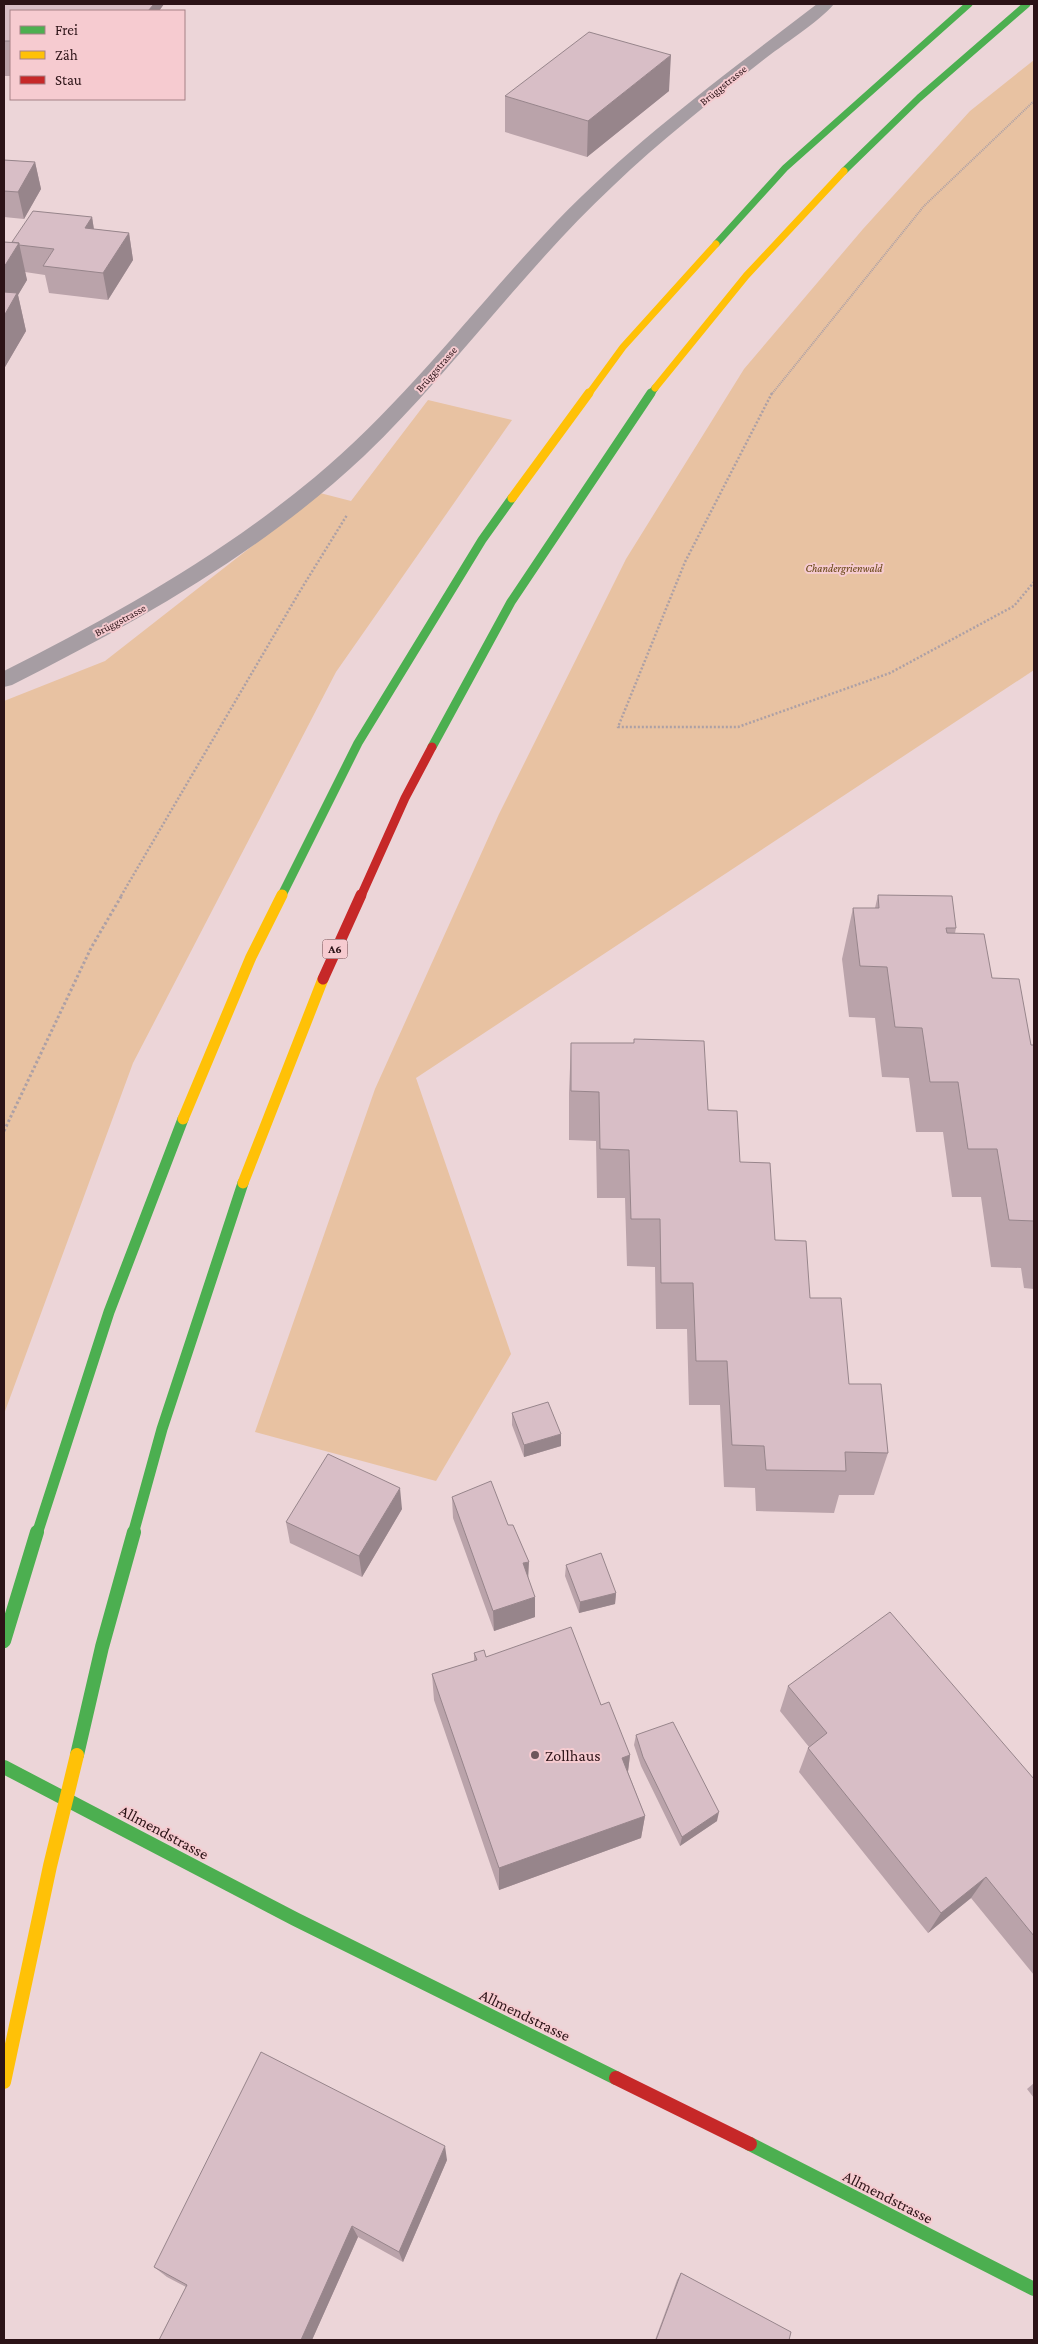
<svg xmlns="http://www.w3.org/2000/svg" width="1038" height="2344" font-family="'Crimson Pro',serif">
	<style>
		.green { fill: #e8c2a2 }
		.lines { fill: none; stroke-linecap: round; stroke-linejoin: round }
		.path-far2 { stroke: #ada0a5; stroke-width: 2; stroke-dasharray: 1 1; stroke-linecap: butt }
		.path-far1 { stroke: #ada0a5; stroke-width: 2.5; stroke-dasharray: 2 2; stroke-linecap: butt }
		.path { stroke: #ada0a5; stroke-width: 3; stroke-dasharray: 2.5 2.5; stroke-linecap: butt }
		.street { fill: #a69da3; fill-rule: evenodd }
		.fast-far3 { stroke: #4caf50; stroke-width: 7 }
		.fast-far2 { stroke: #4caf50; stroke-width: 9 }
		.fast-far1 { stroke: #4caf50; stroke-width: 11 }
		.fast { stroke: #4caf50; stroke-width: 14 }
		.slow-far3 { stroke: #ffc107; stroke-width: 7 }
		.slow-far2 { stroke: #ffc107; stroke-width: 9 }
		.slow-far1 { stroke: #ffc107; stroke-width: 11 }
		.slow { stroke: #ffc107; stroke-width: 14 }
		.jam-far2 { stroke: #c62828; stroke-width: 9 }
		.jam-far1 { stroke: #c62828; stroke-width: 11 }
		.jam { stroke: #c62828; stroke-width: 14 }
		.wall { fill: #baa3aa }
		.shaded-wall { fill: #97858b }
		.building { fill: #d8bec6; stroke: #97858b }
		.poi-dot { fill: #6f575b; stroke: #f6cbd0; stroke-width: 2 }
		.labels { text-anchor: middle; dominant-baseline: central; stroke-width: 4; stroke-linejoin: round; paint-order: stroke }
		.far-street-label { font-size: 11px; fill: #2c1317; stroke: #f6cbd0 }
		.far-park-label { font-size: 11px; font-style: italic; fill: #61400d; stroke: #f6cbd0 }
		.shield { fill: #f6cbd0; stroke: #694a4e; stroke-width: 1 }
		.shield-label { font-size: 12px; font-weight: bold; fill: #2c1317 }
		.near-poi-label { font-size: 16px; fill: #2c1317; stroke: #f6cbd0; text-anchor: start }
		.near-street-label { font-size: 16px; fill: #2c1317; stroke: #f6cbd0 }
	</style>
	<rect width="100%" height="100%" fill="#ecd5d8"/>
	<!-- green -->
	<path class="green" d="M 1034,60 L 1034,670 L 416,1078 L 511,1354 L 436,1481 L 255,1432 L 375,1089 L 499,814 L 626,559 L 744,369 L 863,229 L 970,111 Z
		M 428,400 L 512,420 L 336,672 L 133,1063 L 4,1414 L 4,701 L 105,661 L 320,493 L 351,501 Z"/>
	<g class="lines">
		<!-- path-far2 -->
		<path class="path-far2" d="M 771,395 L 924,206 L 1034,101"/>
		<!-- path-far1 -->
		<path class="path-far1" d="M 772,393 L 685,562 L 618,727 L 738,727 L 890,673 L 1014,606 L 1034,582
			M 121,896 L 300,591 L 347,515"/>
		<!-- path -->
		<path class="path" d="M 4,1131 L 91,948 L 122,895"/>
		<!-- street -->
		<path class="street" d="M 817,4 L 834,4 C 819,22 782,45 762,61 C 711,101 660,141 613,186 C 523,270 453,371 364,456 C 261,553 137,622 12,685 L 4,687 L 4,671 C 113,616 220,556 315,477 C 405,402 475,307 556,222 C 635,140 727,73 817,4 Z"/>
		<!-- fast-far3 -->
		<path class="fast-far3" d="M 844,171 L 919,98 L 1027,4
			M 716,244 L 785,168 L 969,4
			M 650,395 L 655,388"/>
		<!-- fast-far2 -->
		<path class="fast-far2" d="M 432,747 L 511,602 L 651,393
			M 282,895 L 358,743 L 482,540 L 512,498"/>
		<!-- fast-far1 -->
		<path class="fast-far1" d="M 37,1534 L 109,1312 L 183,1119
			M 133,1534 L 162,1429 L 243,1183"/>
		<!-- fast -->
		<path class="fast" d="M 4,1641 L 37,1532
			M 77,1755 L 102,1647 L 134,1532
			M 4,1767 L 295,1919 L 616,2078
			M 750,2144 L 1034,2289"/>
		<!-- slow-far3 -->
		<path class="slow-far3" d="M 655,388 L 746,276 L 844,171
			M 588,395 L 623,347 L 716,244"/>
		<!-- slow-far2 -->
		<path class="slow-far2" d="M 512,498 L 589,393"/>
		<!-- slow-far1 -->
		<path class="slow-far1" d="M 183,1119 L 251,957 L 282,895
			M 243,1183 L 323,979"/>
		<!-- slow -->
		<path class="slow" d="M 4,2082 L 50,1866 L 77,1755"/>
		<!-- jam-far2 -->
		<path class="jam-far2" d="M 361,896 L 405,798 L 432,747"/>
		<!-- jam-far1 -->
		<path class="jam-far1" d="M 323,979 L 361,895"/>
		<!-- jam -->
		<path class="jam" d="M 616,2078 L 750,2144"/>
	</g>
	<!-- wall -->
	<path class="wall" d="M 4,4 L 164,4 L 159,11 L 11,11 L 11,76 L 4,76 Z
		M 669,91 L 587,157 L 505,132 L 505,96 Z
		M 4,160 L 35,162 L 41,189 L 24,219 L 4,217 Z
		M 92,217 L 94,229 L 129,233 L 133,260 L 108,300 L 49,293 L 45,275 L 25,272 L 27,280 L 18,295 L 26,331 L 5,367 L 4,366 L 4,242 L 12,242 Z
		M 878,895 L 956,928 L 955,933 L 992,978 L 1031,1045 L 1034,1045 L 1034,1289 L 1024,1288 L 1021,1268 L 991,1267 L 981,1197 L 952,1197 L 943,1132 L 916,1132 L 909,1078 L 882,1077 L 875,1018 L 849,1017 L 842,959 L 853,908 L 875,908 Z
		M 571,1043 L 708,1110 L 740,1162 L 775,1240 L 810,1298 L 849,1384 L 888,1453 L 874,1495 L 839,1495 L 834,1513 L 756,1511 L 755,1488 L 724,1487 L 720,1405 L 689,1405 L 687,1329 L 656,1329 L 655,1267 L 627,1266 L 625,1198 L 597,1198 L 596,1141 L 569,1140 L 569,1093 Z
		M 512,1413 L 561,1446 L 524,1457 L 512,1425 Z
		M 452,1497 L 528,1578 L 535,1617 L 494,1631 L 453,1518 Z
		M 402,1509 L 362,1577 L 290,1543 L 286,1522 Z
		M 566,1565 L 616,1593 L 615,1604 L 579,1613 L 565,1576 Z
		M 474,1653 L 601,1705 L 630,1755 L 628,1772 L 645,1816 L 641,1838 L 499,1890 L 434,1700 L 432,1674 L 474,1661 Z
		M 788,1686 L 1034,1779 L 1034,1975 L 971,1898 L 928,1933 L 799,1772 L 808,1748 L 809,1747 L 780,1711 Z
		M 636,1735 L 717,1821 L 680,1846 L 641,1766 L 634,1745 Z
		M 1034,2083 L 1034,2098 L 1027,2089 Z
		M 447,2160 L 403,2262 L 358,2237 L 312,2340 L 159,2340 L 186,2287 L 167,2277 L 154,2267 Z
		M 681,2273 L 789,2340 L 655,2340 L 677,2280 Z"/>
	<!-- shaded-wall -->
	<path class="shaded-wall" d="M 146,4 L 164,4 L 159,11 L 147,11 Z
		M 671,55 L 669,91 L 587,157 L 588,121 Z
		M 35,162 L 41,189 L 24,219 L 18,192 Z
		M 92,217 L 96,244 L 85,228 Z
		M 129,233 L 133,260 L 108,300 L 103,273 Z
		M 19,243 L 27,280 L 18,295 L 26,331 L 5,367 L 4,361 L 4,267 Z
		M 561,1434 L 561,1446 L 524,1457 L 524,1445 Z
		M 400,1488 L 402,1509 L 362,1577 L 359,1556 Z
		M 529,1562 L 528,1582 L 523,1563 Z
		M 616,1593 L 615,1604 L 579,1613 L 580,1602 Z
		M 535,1597 L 535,1617 L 494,1631 L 493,1611 Z
		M 630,1755 L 627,1779 L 622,1758 Z
		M 719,1812 L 717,1821 L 680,1846 L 682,1837 Z
		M 645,1816 L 641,1838 L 499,1890 L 499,1868 Z
		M 986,1877 L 971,1898 L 928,1933 L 941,1913 Z
		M 445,2146 L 447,2160 L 403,2262 L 399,2252 Z
		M 352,2226 L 358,2237 L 312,2340 L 301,2340 Z"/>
	<!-- building -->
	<path class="building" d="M 4,4 L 154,4 L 148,11 L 11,11 L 11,41 L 4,41 Z
		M 589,32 L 671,55 L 588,121 L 505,96 Z
		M 4,160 L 35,162 L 18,192 L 4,191 Z
		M 33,211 L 92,217 L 85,228 L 129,233 L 103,273 L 43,266 L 54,249 L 19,245 L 19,243 L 12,242 Z
		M 4,242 L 19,243 L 4,267 Z
		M 4,292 L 17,293 L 4,316 Z
		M 878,895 L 952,896 L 956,928 L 946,928 L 947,933 L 984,934 L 992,978 L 1019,979 L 1031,1045 L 1034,1045 L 1034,1221 L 1009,1220 L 997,1149 L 968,1149 L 958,1082 L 930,1082 L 922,1028 L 895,1027 L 887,967 L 860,966 L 853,908 L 879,908 Z
		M 634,1039 L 704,1041 L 708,1110 L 737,1111 L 740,1162 L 770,1163 L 775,1240 L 806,1241 L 810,1298 L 841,1298 L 849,1384 L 881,1384 L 888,1453 L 845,1452 L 846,1471 L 766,1470 L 764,1446 L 732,1445 L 727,1361 L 696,1361 L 693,1283 L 661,1283 L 660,1219 L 631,1219 L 629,1150 L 600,1149 L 599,1092 L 571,1091 L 571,1043 L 634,1043 Z
		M 548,1402 L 561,1434 L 524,1445 L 512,1413 Z
		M 328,1454 L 400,1488 L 359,1556 L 286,1522 Z
		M 491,1481 L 508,1525 L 513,1525 L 529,1562 L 523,1563 L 535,1597 L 493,1611 L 452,1497 Z
		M 601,1553 L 616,1593 L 580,1602 L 566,1565 Z
		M 890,1612 L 1034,1779 L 1034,1936 L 986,1877 L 941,1913 L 808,1748 L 827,1733 L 788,1686 Z
		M 571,1627 L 601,1705 L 609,1702 L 630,1755 L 622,1758 L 645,1816 L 499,1868 L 432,1674 L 477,1660 L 474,1653 L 484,1650 L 486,1657 Z
		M 673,1722 L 719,1812 L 682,1837 L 643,1757 L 636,1735 Z
		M 261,2052 L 445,2146 L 399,2252 L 352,2226 L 301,2340 L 159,2340 L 187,2285 L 154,2267 Z
		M 681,2273 L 791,2332 L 789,2340 L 656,2340 Z"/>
	<!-- markers -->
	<circle class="poi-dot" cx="535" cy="1755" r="5"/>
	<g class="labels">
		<!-- far-street labels -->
		<g class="far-street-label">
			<text transform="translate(723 85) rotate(-39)">Brüggstrasse</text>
			<text transform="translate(436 369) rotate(-49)">Brüggstrasse</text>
			<text transform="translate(120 620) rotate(-28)">Brüggstrasse</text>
		</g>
		<!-- far-park labels -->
		<g class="far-park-label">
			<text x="844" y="568">Chandergrienwald</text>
		</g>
		<!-- shield labels -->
		<rect class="shield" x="322.5" y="939.5" width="25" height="19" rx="4"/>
		<g class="shield-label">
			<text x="335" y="949">A6</text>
		</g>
		<!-- near-poi labels -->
		<g class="near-poi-label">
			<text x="545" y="1755">Zollhaus</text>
		</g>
		<!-- near-street labels -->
		<g class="near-street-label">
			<text transform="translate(164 1832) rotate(28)">Allmendstrasse</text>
			<text transform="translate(525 2015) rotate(26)">Allmendstrasse</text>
			<text transform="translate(888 2197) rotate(27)">Allmendstrasse</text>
		</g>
	</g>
	<!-- border -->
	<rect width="1038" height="2344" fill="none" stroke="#2c1317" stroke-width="10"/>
	<!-- legend -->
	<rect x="10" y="10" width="175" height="90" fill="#f6cbd0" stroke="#a58186"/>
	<rect x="20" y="26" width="25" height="8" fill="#4caf50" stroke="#a58186"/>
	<text x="55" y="35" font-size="15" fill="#2c1317">Frei</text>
	<rect x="20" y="51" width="25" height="8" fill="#ffc107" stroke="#a58186"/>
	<text x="55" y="60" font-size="15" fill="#2c1317">Zäh</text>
	<rect x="20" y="76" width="25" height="8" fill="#c62828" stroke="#a58186"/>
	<text x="55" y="85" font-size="15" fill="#2c1317">Stau</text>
</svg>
